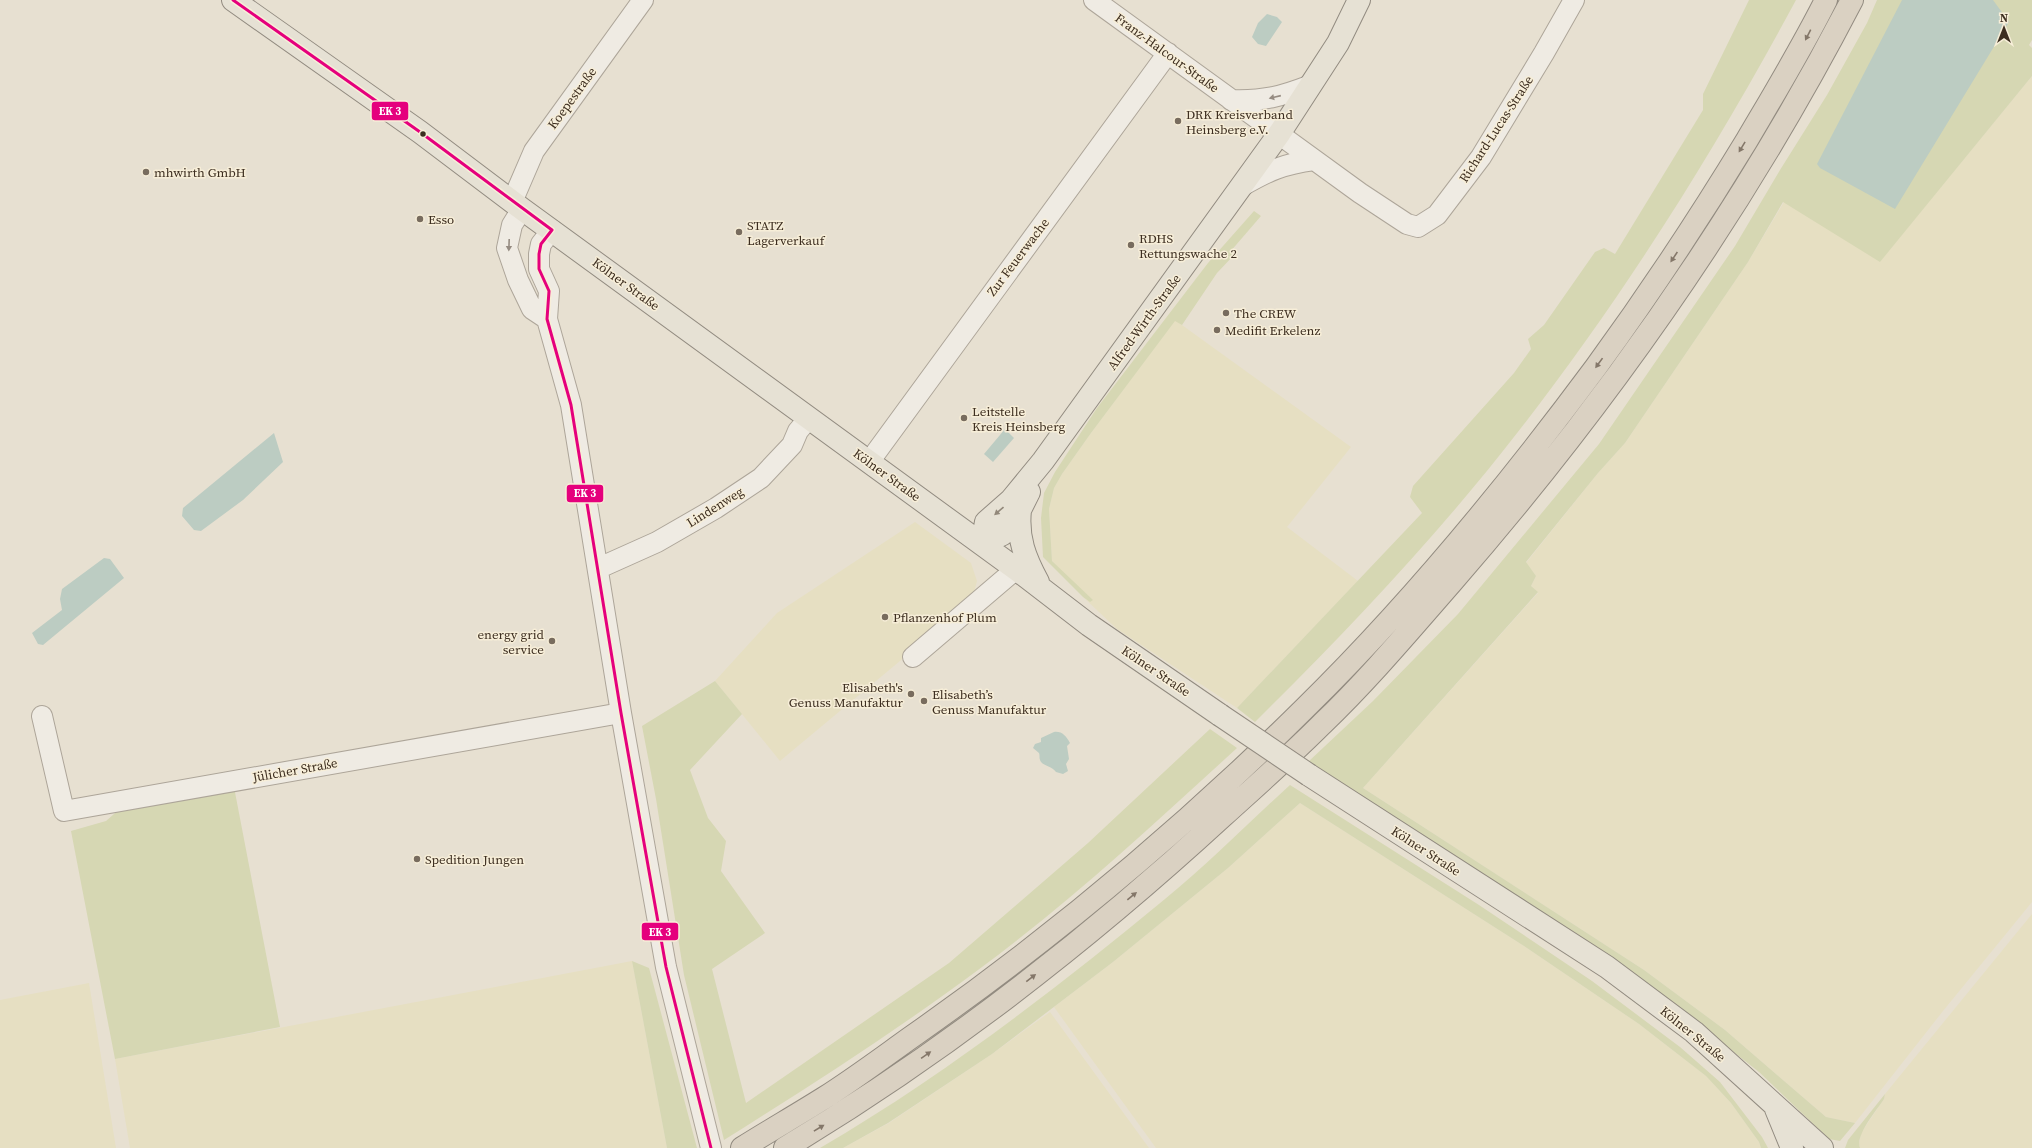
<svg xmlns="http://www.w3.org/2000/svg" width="2032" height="1148" font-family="'Source Serif 4',serif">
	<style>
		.farmland { fill: #e6dfc2 }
		.green { fill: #d6d7b3 }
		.water { fill: #bcccc2 }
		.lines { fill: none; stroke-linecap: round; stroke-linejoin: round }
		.minor-casing { stroke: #ada599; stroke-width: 22 }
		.major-casing { stroke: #928b80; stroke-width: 24 }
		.highway-casing { stroke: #928b80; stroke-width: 24 }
		.minor { stroke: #efebe3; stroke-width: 20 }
		.major { stroke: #e6e1d4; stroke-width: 22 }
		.highway { stroke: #dad1c2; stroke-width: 22 }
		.major-bridge-casing { stroke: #928b80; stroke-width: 24; stroke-linecap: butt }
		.major-bridge { stroke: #e6e1d4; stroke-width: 22 }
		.bus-1-casing { stroke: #f7eed8; stroke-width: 6 }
		.bus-1 { stroke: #e5007d; stroke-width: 3 }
		.oneway { fill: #847769 }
		.oneway2 { fill: #968c82 }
		.oneway3 { fill: #92887a }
		.poi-dot { fill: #786c5e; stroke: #f7eed8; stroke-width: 1.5 }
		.bus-dot { fill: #3d2e20; stroke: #f7eed8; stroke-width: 1.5 }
		.labels { text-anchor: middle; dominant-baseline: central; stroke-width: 3; stroke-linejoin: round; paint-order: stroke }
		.street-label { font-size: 13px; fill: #3d2e20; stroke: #f7eed8 }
		.poi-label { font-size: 13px; fill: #3d2e20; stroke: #f7eed8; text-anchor: start }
		.line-badge { stroke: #f7eed8; stroke-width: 1.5 }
		.badge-label { font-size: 11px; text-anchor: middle; font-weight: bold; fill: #fff }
	</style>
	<rect width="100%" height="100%" fill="#e7e0d1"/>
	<!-- farmland -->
	<path class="farmland" d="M 2032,76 L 2032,902 L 1943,1011 L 1855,1123 L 1826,1117 L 1725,1030 L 1644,970 L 1363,788 L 1538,593 L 1531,586 L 1536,576 L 1526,563 L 1598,473 L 1625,443 L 1748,262 L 1784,202 L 1880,261 Z
		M 1175,320 L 1351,447 L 1287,527 L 1358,581 L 1237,708 L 1117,629 L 1083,597 L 1090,602 L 1052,561 L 1049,509 L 1054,488 L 1062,474 L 1091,433 Z
		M 915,522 L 971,563 L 977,581 L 972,601 L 780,761 L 715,681 L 777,613 Z
		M 1300,803 L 1524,946 L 1639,1024 L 1706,1076 L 1731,1103 L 1759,1142 L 1761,1148 L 1156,1148 L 1054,1007 L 1113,962 L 1228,868 Z
		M 2032,914 L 2032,1148 L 1860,1148 L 1859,1144 L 1861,1133 L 1884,1099 L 1885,1094 Z
		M 632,961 L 667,1148 L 130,1148 L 115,1059 Z
		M 89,983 L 116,1148 L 0,1148 L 0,1000 Z
		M 1050,1012 L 1149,1148 L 843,1148 L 889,1123 L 992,1054 Z"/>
	<!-- green -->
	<path class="green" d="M 1749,0 L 1796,0 C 1716,149 1625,294 1521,428 C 1440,533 1349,629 1255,722 L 1237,708 L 1422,513 L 1410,497 L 1413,486 L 1514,373 L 1531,349 L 1528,339 L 1544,325 L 1595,252 L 1604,248 L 1615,254 L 1703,110 L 1703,94 Z
		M 1877,0 L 2032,0 L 2032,40 L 2029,45 L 2032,48 L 2032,76 L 1880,262 L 1783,202 L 1748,262 L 1625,443 L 1598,473 L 1526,562 L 1536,576 L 1531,586 L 1538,592 L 1363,788 L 1644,970 L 1725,1030 L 1826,1117 L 1855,1123 L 1840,1141 L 1829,1139 L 1759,1072 L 1684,1013 L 1308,762 L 1373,701 L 1458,614 L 1599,444 L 1735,246 L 1780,170 L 1827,95 L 1867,23 Z
		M 1254,211 L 1261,216 L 1230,252 L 1234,255 L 1217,273 L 1182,325 L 1175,321 L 1091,433 L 1062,474 L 1054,488 L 1049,509 L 1052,561 L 1093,600 L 1090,602 L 1083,597 L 1043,557 L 1041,518 L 1044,493 L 1055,472 L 1097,408 L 1208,263 Z
		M 715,681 L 742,714 L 690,770 L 708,818 L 726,841 L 721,871 L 765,933 L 712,969 L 746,1103 L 949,963 L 1088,843 L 1210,729 L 1237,748 C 1153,825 1069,903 978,970 C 896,1031 810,1086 724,1140 L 684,975 L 656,799 L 642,726 Z
		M 1290,785 L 1479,905 L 1592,981 L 1680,1047 L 1720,1082 L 1762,1137 L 1768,1148 L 1761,1148 L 1759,1142 L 1731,1103 L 1706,1076 L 1639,1024 L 1524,946 L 1300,803 L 1228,868 L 1113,962 L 992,1054 L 888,1123 L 843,1148 L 820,1148 C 942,1077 1056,989 1165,899 C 1208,864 1248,823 1290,785 Z
		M 234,787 L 280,1027 L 115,1059 L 71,831 L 106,821 L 122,807 Z
		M 632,961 L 649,968 L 697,1148 L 667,1148 Z
		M 1885,1094 L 1884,1099 C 1877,1110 1855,1135 1860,1148 L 1845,1148 L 1848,1140 Z"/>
	<!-- water -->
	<path class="water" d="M 1902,0 L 1993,0 L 2009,22 L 1895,209 L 1820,168 L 1817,164 Z
		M 1267,14 L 1277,17 L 1282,22 L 1266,46 L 1258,44 L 1252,37 L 1258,23 Z
		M 1005,429 L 1014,438 L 993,462 L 984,454 Z
		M 274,433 L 283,462 L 243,500 L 201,531 L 194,530 L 182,516 L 183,508 Z
		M 104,558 L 110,559 L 124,578 L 43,645 L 38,644 L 32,633 L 62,610 L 60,599 L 62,589 Z
		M 1054,732 C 1062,731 1066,736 1070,743 L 1067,746 L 1069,759 L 1066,764 L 1068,771 L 1063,774 L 1056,772 C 1052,766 1042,766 1040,760 C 1039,758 1040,755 1039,753 L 1033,748 L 1035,744 L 1041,742 L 1041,738 Z"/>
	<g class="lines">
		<!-- minor casing -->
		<g class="minor-casing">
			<path id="minor" d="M 1094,0 L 1360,193 L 1407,224 L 1418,227 L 1437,215 L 1481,157 L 1544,53 L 1574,0
				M 1231,100 C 1264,101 1280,97 1311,85
				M 1242,186 C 1268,171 1283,164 1314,160
				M 512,202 L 534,151 L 643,0
				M 522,209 L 512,225 L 507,248 L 518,280 L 532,309 L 547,319
				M 552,230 L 541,244 L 539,254 L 539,269 L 549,291 L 547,319 L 571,405 L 621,713 L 666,967 L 711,1148
				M 869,462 L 1168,53
				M 599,568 L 657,542 L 716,508 L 761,478 L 792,445 L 798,431 L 809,418
				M 913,657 L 1016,569
				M 42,716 L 64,811 L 621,713"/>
		</g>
		<!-- major casing -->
		<g class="major-casing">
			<path id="major" d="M 233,0 L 420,132 L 522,209 L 1016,569 L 1089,625 L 1220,715
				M 1020,510 C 1017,538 1025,558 1038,582
				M 982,544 L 986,522 L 1011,500 L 1043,461 L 1279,134 L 1338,43 L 1359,0
				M 982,544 L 1003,534 L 1020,510 L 1029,492
				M 1309,775 L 1607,967 L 1694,1032 L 1822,1148
				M 1776,1109 L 1792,1148"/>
		</g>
		<!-- highway casing -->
		<g class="highway-casing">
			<path id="highway" d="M 742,1148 C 769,1131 797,1115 824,1098 C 854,1079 882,1058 910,1038 C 1050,940 1182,830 1304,709 C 1411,604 1507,487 1596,367 C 1650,293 1699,219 1747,140 C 1774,94 1802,48 1826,0
				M 785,1148 C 942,1054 1088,940 1223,816 C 1256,786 1290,756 1322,724 C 1368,680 1409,631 1451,583 C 1606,405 1743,210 1852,0"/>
		</g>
		<!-- minor -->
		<use href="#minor" class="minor"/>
		<!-- major -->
		<use href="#major" class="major"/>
		<!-- highway -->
		<use href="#highway" class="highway"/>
		<!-- major-bridge casing -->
		<g class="major-bridge-casing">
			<path id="major-bridge" d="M 1220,715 L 1309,775"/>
		</g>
		<!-- major-bridge -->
		<use href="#major-bridge" class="major-bridge"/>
		<!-- bus-1 casing -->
		<g class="bus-1-casing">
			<path id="bus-1" d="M 233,0 L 420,132 L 552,230 L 541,244 L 539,254 L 539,269 L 549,291 L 547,319 L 571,405 L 621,713 L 666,967 L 711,1148"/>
		</g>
		<!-- bus-1 -->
		<use href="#bus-1" class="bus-1"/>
	</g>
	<!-- one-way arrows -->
	<defs><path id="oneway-solid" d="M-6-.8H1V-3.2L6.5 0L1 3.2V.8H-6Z"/></defs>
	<g class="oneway">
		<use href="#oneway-solid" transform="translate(1808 35) rotate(117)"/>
		<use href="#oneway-solid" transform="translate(1742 147) rotate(121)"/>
		<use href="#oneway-solid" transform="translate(1674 257) rotate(124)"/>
		<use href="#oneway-solid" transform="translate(1599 363) rotate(126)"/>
		<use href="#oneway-solid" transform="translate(1132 896) rotate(-39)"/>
		<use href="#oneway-solid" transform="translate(1031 978) rotate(-38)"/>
		<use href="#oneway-solid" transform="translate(926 1055) rotate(-35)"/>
		<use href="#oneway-solid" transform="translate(819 1128) rotate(-31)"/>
	</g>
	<g class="oneway2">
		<use href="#oneway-solid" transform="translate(1275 97) rotate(167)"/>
		<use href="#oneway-solid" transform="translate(509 245) rotate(92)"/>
	</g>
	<use class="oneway3" href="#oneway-solid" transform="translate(999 511) rotate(139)"/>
	<!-- markers -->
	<g class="poi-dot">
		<circle cx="1178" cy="121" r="4"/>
		<circle cx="146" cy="172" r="4"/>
		<circle cx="420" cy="219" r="4"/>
		<circle cx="739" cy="232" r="4"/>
		<circle cx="1131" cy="245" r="4"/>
		<circle cx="1226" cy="313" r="4"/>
		<circle cx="1217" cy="330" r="4"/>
		<circle cx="964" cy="418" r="4"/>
		<circle cx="885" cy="617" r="4"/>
		<circle cx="552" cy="641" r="4"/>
		<circle cx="911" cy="694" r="4"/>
		<circle cx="924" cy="701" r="4"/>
		<circle cx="417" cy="859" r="4"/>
	</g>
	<circle class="bus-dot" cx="423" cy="134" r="3.5"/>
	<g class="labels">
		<!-- street labels -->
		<g class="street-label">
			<text transform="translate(1167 53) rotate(36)">Franz-Halcour-Straße</text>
			<text transform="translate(572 98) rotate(-54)">Koepestraße</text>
			<text transform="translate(1496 129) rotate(-57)">Richard-Lucas-Straße</text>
			<text transform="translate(1018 257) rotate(-53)">Zur Feuerwache</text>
			<text transform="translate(626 284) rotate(36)">Kölner Straße</text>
			<text transform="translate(1144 322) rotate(-54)">Alfred-Wirth-Straße</text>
			<text transform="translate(887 475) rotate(36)">Kölner Straße</text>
			<text transform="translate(715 507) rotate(-32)">Lindenweg</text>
			<text transform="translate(1156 671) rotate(34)">Kölner Straße</text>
			<text transform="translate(295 770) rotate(-10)">Jülicher Straße</text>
			<text transform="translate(1426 851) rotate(33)">Kölner Straße</text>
			<text transform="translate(1693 1034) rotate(39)">Kölner Straße</text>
		</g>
		<!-- poi labels -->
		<g class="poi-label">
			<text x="1186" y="114">DRK Kreisverband<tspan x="1186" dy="15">Heinsberg e.V.</tspan></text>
			<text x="154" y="172">mhwirth GmbH</text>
			<text x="428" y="219">Esso</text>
			<text x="747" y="225">STATZ<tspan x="747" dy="15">Lagerverkauf</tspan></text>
			<text x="1139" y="238">RDHS<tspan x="1139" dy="15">Rettungswache 2</tspan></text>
			<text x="1234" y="313">The CREW</text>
			<text x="1225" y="330">Medifit Erkelenz</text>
			<text x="972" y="411">Leitstelle<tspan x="972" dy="15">Kreis Heinsberg</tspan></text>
			<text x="893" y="617">Pflanzenhof Plum</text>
			<text x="544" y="634" text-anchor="end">energy grid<tspan x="544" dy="15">service</tspan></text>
			<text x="903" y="687" text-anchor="end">Elisabeth's<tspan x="903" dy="15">Genuss Manufaktur</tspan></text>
			<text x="932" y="694">Elisabeth’s<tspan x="932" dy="15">Genuss Manufaktur</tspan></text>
			<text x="425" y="859">Spedition Jungen</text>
		</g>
	</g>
	<g class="line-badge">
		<rect x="371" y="101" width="38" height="20" rx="4" fill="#e5007d"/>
		<rect x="566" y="484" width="38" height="19" rx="4" fill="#e5007d"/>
		<rect x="641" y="922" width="38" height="19" rx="4" fill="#e5007d"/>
	</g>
	<g class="badge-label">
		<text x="390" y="115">EK 3</text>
		<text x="585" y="497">EK 3</text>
		<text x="660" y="936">EK 3</text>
	</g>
	<!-- north arrow -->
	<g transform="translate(2004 28)" stroke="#f7eed8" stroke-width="3" paint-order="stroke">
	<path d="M0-3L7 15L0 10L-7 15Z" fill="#3d2e20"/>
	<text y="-6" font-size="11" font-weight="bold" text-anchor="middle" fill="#3d2e20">N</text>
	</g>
</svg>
